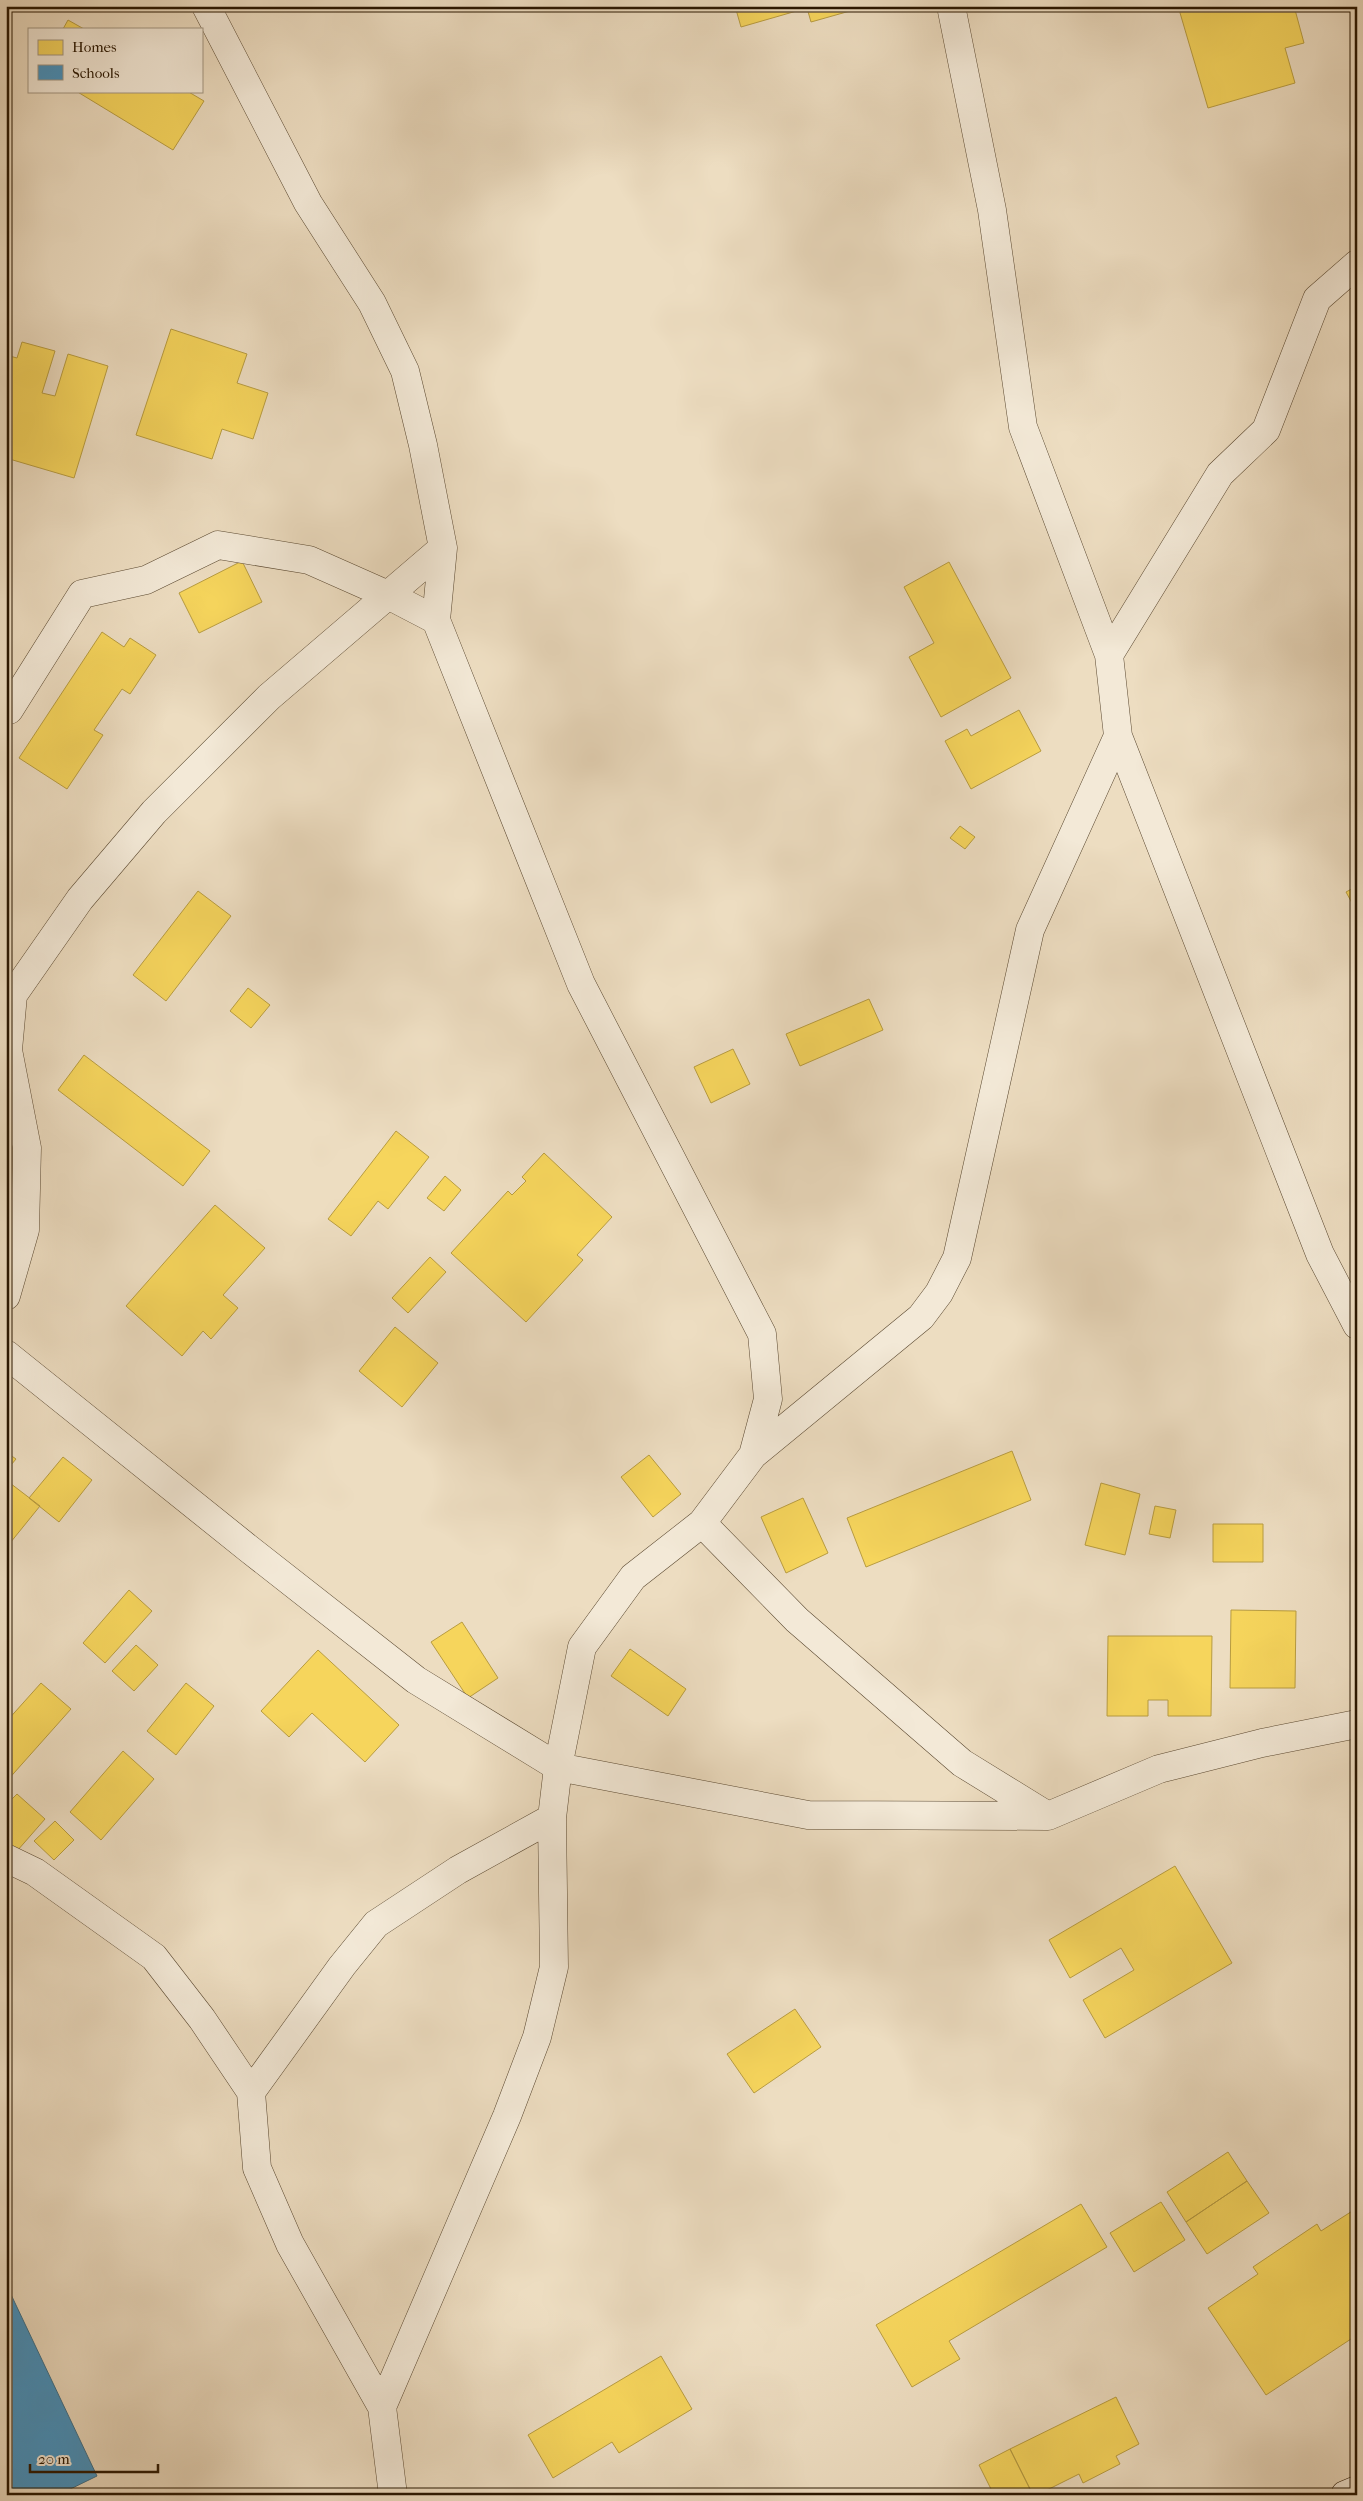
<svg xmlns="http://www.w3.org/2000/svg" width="1363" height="2501" font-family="'IM FELL French Canon',serif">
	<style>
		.homes { fill: #f6d55c; stroke: #b89c40 }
		.schools { fill: #4393c3; stroke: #3b6e88 }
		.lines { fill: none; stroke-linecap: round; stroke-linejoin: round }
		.street-casing { stroke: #5a4830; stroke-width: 29 }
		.secondary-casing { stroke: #291600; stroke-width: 29 }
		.street { stroke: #f3e9d7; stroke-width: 28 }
		.secondary { stroke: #f3e9d7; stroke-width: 28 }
	</style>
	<rect width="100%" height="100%" fill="#edddc1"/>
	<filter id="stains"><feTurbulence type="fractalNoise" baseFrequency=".004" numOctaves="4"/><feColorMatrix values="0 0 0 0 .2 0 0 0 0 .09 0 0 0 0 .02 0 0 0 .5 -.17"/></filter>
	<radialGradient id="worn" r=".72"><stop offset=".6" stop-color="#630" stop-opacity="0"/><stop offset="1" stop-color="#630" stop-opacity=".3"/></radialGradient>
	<!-- homes -->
	<path class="homes" d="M 735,6 L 857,6 L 857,9 L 811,22 L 807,8 L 741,27 Z
		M 1178,6 L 1273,6 L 1274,8 L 1294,6 L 1304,43 L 1285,48 L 1295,83 L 1208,108 Z
		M 68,20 L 84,29 L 63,29 Z
		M 76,91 L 187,91 L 204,101 L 173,150 Z
		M 171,329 L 247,354 L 237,383 L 268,393 L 253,439 L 222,429 L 212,459 L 136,435 Z
		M 22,342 L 55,351 L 42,393 L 55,396 L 68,354 L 108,366 L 74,478 L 6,458 L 6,355 L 17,358 Z
		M 242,561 L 262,602 L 199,633 L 179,593 Z
		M 949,562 L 1011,678 L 941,717 L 909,657 L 934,643 L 904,587 Z
		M 102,632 L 124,647 L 130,638 L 156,655 L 130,694 L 122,689 L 94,730 L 103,735 L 67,789 L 19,758 Z
		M 1019,710 L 1041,751 L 971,789 L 945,741 L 967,729 L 971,736 Z
		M 960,826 L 975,837 L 965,849 L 950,838 Z
		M 1357,886 L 1357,912 L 1346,892 Z
		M 198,891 L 231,916 L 166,1001 L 133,975 Z
		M 248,988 L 270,1005 L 251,1028 L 230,1011 Z
		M 869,999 L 883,1030 L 800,1066 L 786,1034 Z
		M 733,1049 L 750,1084 L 711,1103 L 694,1067 Z
		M 84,1055 L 210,1151 L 183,1186 L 58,1090 Z
		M 396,1131 L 429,1157 L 388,1209 L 378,1201 L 351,1236 L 328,1219 Z
		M 544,1153 L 612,1217 L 577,1255 L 583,1260 L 526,1322 L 451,1253 L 508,1191 L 512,1195 L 526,1181 L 522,1177 Z
		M 445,1176 L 461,1190 L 444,1211 L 427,1198 Z
		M 215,1205 L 265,1248 L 223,1295 L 238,1308 L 211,1339 L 203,1331 L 182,1356 L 126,1306 Z
		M 430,1257 L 446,1272 L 408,1313 L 392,1298 Z
		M 395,1327 L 438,1363 L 402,1407 L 359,1371 Z
		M 1012,1451 L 1031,1500 L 866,1567 L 847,1518 Z
		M 6,1452 L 16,1459 L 6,1471 Z
		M 649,1455 L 681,1494 L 653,1517 L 621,1477 Z
		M 63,1457 L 92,1480 L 59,1522 L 29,1498 Z
		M 6,1480 L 40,1506 L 6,1548 Z
		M 1101,1483 L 1140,1494 L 1125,1555 L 1085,1545 Z
		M 803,1498 L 828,1553 L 786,1573 L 761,1517 Z
		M 1155,1506 L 1176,1510 L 1170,1538 L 1149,1534 Z
		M 1213,1524 L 1263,1524 L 1263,1562 L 1213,1562 Z
		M 129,1590 L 152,1611 L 105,1663 L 83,1643 Z
		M 1231,1610 L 1296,1611 L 1295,1688 L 1230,1688 Z
		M 462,1622 L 498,1678 L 468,1698 L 431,1642 Z
		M 1108,1636 L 1212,1636 L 1211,1716 L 1168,1716 L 1168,1700 L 1148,1700 L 1148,1716 L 1107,1716 Z
		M 136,1645 L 158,1665 L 134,1691 L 112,1671 Z
		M 630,1649 L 686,1689 L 668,1716 L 611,1676 Z
		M 318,1650 L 399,1725 L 365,1762 L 312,1713 L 289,1737 L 261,1711 Z
		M 41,1683 L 71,1709 L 6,1782 L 6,1722 Z
		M 186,1683 L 214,1706 L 176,1755 L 147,1731 Z
		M 123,1751 L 154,1779 L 101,1840 L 70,1812 Z
		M 17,1794 L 45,1819 L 17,1851 L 6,1842 L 6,1805 Z
		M 55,1821 L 74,1840 L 54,1860 L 34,1841 Z
		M 1175,1866 L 1232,1963 L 1105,2038 L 1083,2000 L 1134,1970 L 1121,1948 L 1070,1978 L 1049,1940 Z
		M 795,2009 L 821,2047 L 754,2093 L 727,2054 Z
		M 1228,2152 L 1247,2181 L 1186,2222 L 1167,2192 Z
		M 1247,2181 L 1269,2213 L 1207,2254 L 1186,2222 Z
		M 1161,2202 L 1185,2240 L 1134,2272 L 1110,2233 Z
		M 1081,2204 L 1107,2247 L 949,2341 L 960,2359 L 912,2387 L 876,2325 Z
		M 1357,2208 L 1357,2335 L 1266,2395 L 1208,2308 L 1258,2274 L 1253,2267 L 1317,2224 L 1321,2231 Z
		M 661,2356 L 692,2409 L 619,2453 L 612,2442 L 553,2478 L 528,2435 Z
		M 1116,2397 L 1139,2444 L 1116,2456 L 1120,2464 L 1083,2483 L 1079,2474 L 1037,2495 L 1033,2495 L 1010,2449 Z
		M 1010,2449 L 1033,2495 L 994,2495 L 979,2465 Z"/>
	<!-- schools -->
	<path class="schools" d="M 6,2284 L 97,2476 L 58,2495 L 14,2495 L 6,2479 Z"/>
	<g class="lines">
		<!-- street casing -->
		<g class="street-casing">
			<path id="street" d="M 206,6 L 308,203 L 372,303 L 405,371 L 423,445 L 443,548 L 436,620 L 581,984 L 762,1334 L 768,1399 L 753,1455
				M 951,6 L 992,210 L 1023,427 L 1109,655 L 1118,736 L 1320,1254 L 1357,1325
				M 1109,655 L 1220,474 L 1266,430 L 1317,299 L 1357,264
				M 6,708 L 9,710 L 82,594 L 146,580 L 218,545 L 309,560 L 388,595 L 436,620
				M 6,1296 L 25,1230 L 27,1148 L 8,1050 L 13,995 L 80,899 L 154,812 L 269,697 L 443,548
				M 6,1354 L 249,1549 L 416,1680 L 558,1767 L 808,1815 L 1048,1816 L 1159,1769 L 1262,1743 L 1357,1724
				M 702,1523 L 797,1620 L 962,1763 L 1048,1816
				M 6,1858 L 35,1872 L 154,1957 L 202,2019 L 251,2092 L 257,2168 L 290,2244 L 382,2407 L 393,2495
				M 251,2092 L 342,1966 L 376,1924 L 458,1870 L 552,1818
				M 382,2407 L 507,2116 L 537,2037 L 554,1967 L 552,1818 L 558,1767 L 582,1647 L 633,1577 L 702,1523 L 753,1455 L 921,1317 L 939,1293 L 957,1258 L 1030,930 L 1118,736"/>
		</g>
		<!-- secondary casing -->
		<g class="secondary-casing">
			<path id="secondary" d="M 1345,2495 L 1357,2490"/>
		</g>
		<!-- street -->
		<use href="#street" class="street"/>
		<!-- secondary -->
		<use href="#secondary" class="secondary"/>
	</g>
	<!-- margin -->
	<rect width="1363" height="2501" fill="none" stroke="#edddc1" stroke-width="25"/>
	<rect x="8" y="8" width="1348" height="2486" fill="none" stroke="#291600" stroke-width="2.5"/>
	<rect x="12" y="12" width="1338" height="2476" fill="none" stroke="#291600"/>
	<!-- legend -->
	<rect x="28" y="28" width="175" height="65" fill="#f3e9d7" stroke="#a29581"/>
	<rect x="38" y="40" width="25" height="15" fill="#f6d55c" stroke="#a29581"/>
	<text x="72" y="52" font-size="15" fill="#291600">Homes</text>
	<rect x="38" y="65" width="25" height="15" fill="#4393c3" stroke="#a29581"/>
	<text x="72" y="78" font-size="15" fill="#291600">Schools</text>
	<!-- scale -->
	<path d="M30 2464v8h128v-8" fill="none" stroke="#291600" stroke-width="2.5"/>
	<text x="38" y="2464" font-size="15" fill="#291600" stroke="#f3e9d7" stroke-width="4" paint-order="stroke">20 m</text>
	<rect width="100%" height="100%" filter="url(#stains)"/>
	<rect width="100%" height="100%" fill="url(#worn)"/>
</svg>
